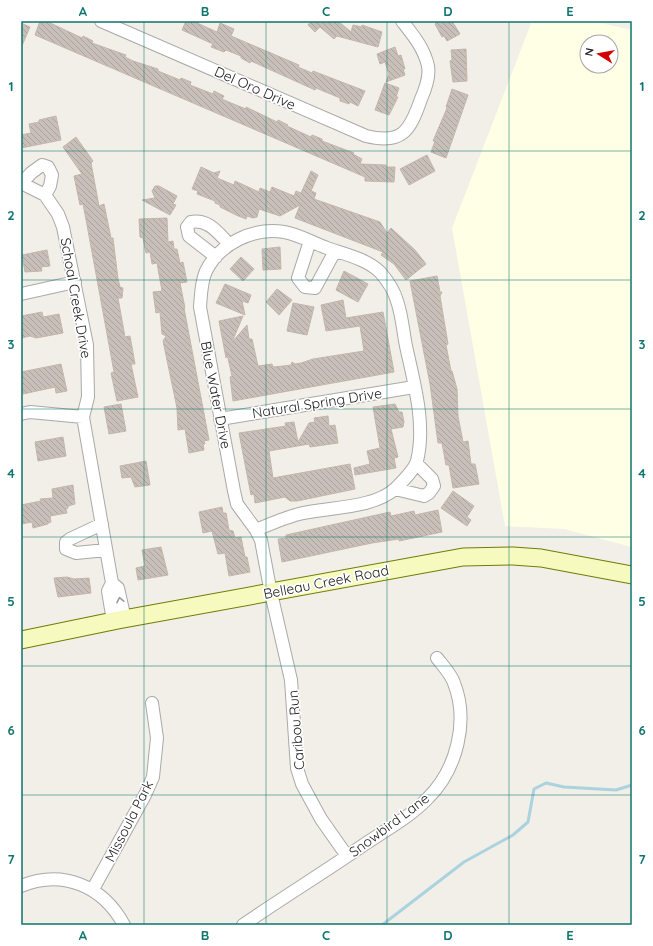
<svg xmlns="http://www.w3.org/2000/svg" width="653" height="946" font-family="Quicksand,sans-serif">
	<style>
		.education { fill: #ffffe5; fill-rule: evenodd }
		.lines { fill: none; stroke-linecap: round; stroke-linejoin: round }
		.stream { stroke: #aad3df; stroke-width: 3 }
		.building { fill: url(#building-back-hatch); stroke: #c4b6ab }
		.minor-casing { stroke: #a9a9a9; stroke-width: 14 }
		.secondary-casing { stroke: #707d05; stroke-width: 19 }
		.minor { stroke: #fff; stroke-width: 12 }
		.secondary { stroke: #f7fabf; stroke-width: 17 }
		.oneway { stroke: #9c9c9c }
		.grid { fill: none; stroke: #0f766e; stroke-width: 1; stroke-opacity: 0.55 }
		.labels { text-anchor: middle; dominant-baseline: central; stroke-width: 3.5; stroke-linejoin: round; paint-order: stroke }
		.street-label { font-size: 14px; fill: #222; stroke: #fff }
		.neatline { fill: none; stroke: #0f766e; stroke-width: 1.5 }
		.grid-label { font-size: 13px; text-anchor: middle; font-weight: bold; fill: #0f766e }
	</style>
	<defs>
		<pattern id="building-back-hatch" width="6" height="6" patternUnits="userSpaceOnUse"><rect width="6" height="6" fill="#c7bfb8"/><path d="M-1 5l2 2M0 0l6 6M5-1l2 2" fill="none" stroke="#aba49e"/></pattern>
	</defs>
	<rect width="100%" height="100%" fill="#f2efe9"/>
	<!-- education -->
	<path class="education" d="M 532,21 L 591,21 L 632,30 L 632,547 L 564,529 L 505,526 L 452,228 ZM 587,42 L 611,42 L 611,66 L 587,66 Z"/>
	<g class="lines">
		<!-- stream -->
		<path class="stream" d="M 382,925 L 464,862 L 513,835 L 528,822 L 534,789 L 546,783 L 564,787 L 616,790 L 632,785"/>
	</g>
	<!-- building -->
	<path class="building" d="M 40,21 L 46,23 L 46,21 L 82,38 L 83,36 L 93,41 L 92,43 L 126,55 L 125,57 L 133,61 L 158,69 L 158,71 L 180,80 L 181,78 L 191,82 L 190,85 L 213,94 L 214,91 L 224,96 L 222,99 L 231,103 L 246,109 L 246,107 L 277,122 L 278,120 L 288,125 L 287,126 L 300,132 L 311,137 L 312,135 L 322,139 L 322,141 L 354,153 L 353,154 L 362,159 L 360,164 L 386,165 L 386,167 L 395,167 L 394,182 L 365,181 L 365,177 L 35,35 Z
		M 186,21 L 198,21 L 197,23 L 217,32 L 220,23 L 234,29 L 231,36 L 299,65 L 298,67 L 312,73 L 313,71 L 365,91 L 358,106 L 350,102 L 349,104 L 340,101 L 340,98 L 316,88 L 315,90 L 251,61 L 250,63 L 241,58 L 241,56 L 226,50 L 224,52 L 211,47 L 213,44 L 182,30 Z
		M 311,21 L 338,21 L 351,32 L 353,25 L 362,27 L 362,25 L 382,32 L 378,47 L 337,36 L 334,39 L 320,27 L 315,32 L 308,25 Z
		M 435,21 L 452,21 L 460,34 L 447,41 L 444,36 L 442,37 L 435,24 L 436,24 Z
		M 21,23 L 30,27 L 21,48 Z
		M 395,47 L 398,56 L 401,55 L 405,69 L 403,69 L 405,75 L 386,82 L 389,74 L 385,62 L 380,64 L 377,54 Z
		M 466,49 L 467,81 L 453,82 L 450,61 L 452,60 L 451,50 Z
		M 385,83 L 399,88 L 396,97 L 398,97 L 389,115 L 375,110 Z
		M 452,89 L 468,95 L 446,158 L 431,152 L 435,141 L 433,141 L 447,108 L 446,107 Z
		M 56,116 L 61,140 L 21,148 L 21,135 L 31,133 L 29,124 L 39,122 L 39,120 Z
		M 76,137 L 93,161 L 91,163 L 99,206 L 104,204 L 111,238 L 113,238 L 118,279 L 120,287 L 123,288 L 122,298 L 118,298 L 125,337 L 130,336 L 135,364 L 131,364 L 138,397 L 117,401 L 111,373 L 114,372 L 87,225 L 83,204 L 80,205 L 74,176 L 82,174 L 63,147 Z
		M 427,155 L 435,171 L 409,185 L 400,169 Z
		M 201,167 L 214,173 L 220,171 L 217,178 L 234,185 L 235,181 L 259,192 L 260,188 L 270,192 L 272,187 L 294,196 L 296,191 L 301,193 L 311,171 L 318,175 L 311,191 L 316,193 L 314,199 L 380,222 L 387,233 L 391,228 L 415,250 L 426,264 L 406,280 L 394,264 L 381,255 L 383,252 L 295,218 L 300,205 L 280,216 L 259,209 L 257,217 L 253,218 L 247,216 L 246,219 L 236,215 L 220,207 L 220,205 L 215,203 L 215,201 L 197,194 L 198,191 L 192,189 Z
		M 155,186 L 159,186 L 177,196 L 173,204 L 176,205 L 170,215 L 142,200 L 155,198 L 152,191 Z
		M 167,218 L 168,242 L 173,241 L 174,249 L 177,249 L 180,263 L 183,262 L 187,282 L 180,283 L 185,308 L 184,308 L 209,440 L 204,441 L 205,444 L 203,444 L 204,450 L 189,453 L 185,429 L 178,430 L 177,408 L 163,341 L 166,336 L 162,334 L 160,312 L 156,313 L 153,292 L 162,291 L 157,263 L 152,264 L 150,252 L 146,253 L 143,238 L 140,237 L 139,219 Z
		M 280,247 L 281,269 L 263,270 L 262,249 Z
		M 47,250 L 50,266 L 41,267 L 42,271 L 25,272 L 22,255 Z
		M 241,257 L 254,269 L 243,281 L 230,269 Z
		M 344,271 L 368,284 L 358,302 L 336,290 Z
		M 437,276 L 440,292 L 442,292 L 440,296 L 448,344 L 446,345 L 451,371 L 452,371 L 457,389 L 458,416 L 463,442 L 468,441 L 471,464 L 475,464 L 479,484 L 453,488 L 449,465 L 446,465 L 442,443 L 438,443 L 430,384 L 410,281 Z
		M 225,284 L 251,295 L 248,303 L 242,301 L 245,315 L 216,303 Z
		M 277,289 L 292,300 L 279,315 L 266,302 Z
		M 343,300 L 346,318 L 383,312 L 394,372 L 233,401 L 230,377 L 232,376 L 227,354 L 226,358 L 219,321 L 243,316 L 232,342 L 247,325 L 249,339 L 252,339 L 258,366 L 272,364 L 273,367 L 283,366 L 291,365 L 292,362 L 295,364 L 301,363 L 313,359 L 364,351 L 360,326 L 326,331 L 321,305 Z
		M 293,303 L 314,307 L 307,335 L 287,331 Z
		M 42,312 L 43,317 L 59,314 L 63,333 L 36,338 L 30,336 L 21,338 L 21,316 Z
		M 61,364 L 67,391 L 56,393 L 55,387 L 23,394 L 23,391 L 21,392 L 21,372 Z
		M 121,404 L 126,431 L 109,434 L 104,407 Z
		M 395,404 L 399,412 L 402,412 L 404,422 L 403,427 L 391,429 L 398,457 L 394,458 L 396,468 L 355,475 L 354,468 L 370,464 L 367,451 L 380,448 L 373,407 Z
		M 328,416 L 329,426 L 335,425 L 338,443 L 310,447 L 309,444 L 269,451 L 273,478 L 350,464 L 355,489 L 297,501 L 290,501 L 285,497 L 255,503 L 254,494 L 251,495 L 239,433 L 286,426 L 285,423 L 294,422 L 298,442 L 309,423 L 315,422 L 314,418 Z
		M 63,437 L 66,456 L 38,461 L 35,442 Z
		M 146,461 L 150,485 L 135,487 L 131,477 L 122,478 L 120,466 Z
		M 73,485 L 75,504 L 68,506 L 68,508 L 66,509 L 67,513 L 50,516 L 51,522 L 48,523 L 48,524 L 33,528 L 32,522 L 21,524 L 21,505 L 41,501 L 40,499 L 53,498 L 52,489 Z
		M 453,491 L 474,506 L 467,517 L 471,520 L 467,526 L 441,508 Z
		M 222,507 L 223,513 L 226,513 L 229,530 L 233,531 L 235,538 L 241,537 L 245,557 L 247,557 L 250,572 L 229,576 L 225,553 L 218,554 L 212,531 L 203,533 L 199,512 Z
		M 438,510 L 442,532 L 399,541 L 399,539 L 372,543 L 282,562 L 278,539 L 286,538 L 286,535 L 390,512 L 391,516 L 414,511 L 415,515 Z
		M 161,547 L 168,575 L 138,580 L 136,568 L 145,566 L 142,550 Z
		M 67,577 L 74,579 L 89,578 L 91,593 L 58,597 L 54,578 Z"/>
	<g class="lines">
		<!-- minor casing -->
		<g class="minor-casing">
			<path id="minor" d="M 101,21 L 366,136 C 402,145 410,131 421,99 C 425,90 430,77 428,66 C 424,48 413,35 402,21
				M 21,183 L 45,195 L 58,214 L 63,227 L 87,345 L 88,397 L 83,417 L 112,583 L 108,591 L 113,621
				M 22,183 L 31,173 L 42,165 L 48,167 L 52,175 L 50,186 L 45,195
				M 310,241 L 298,278 L 305,287 L 315,288 L 335,251
				M 216,257 L 189,236 L 187,227 L 191,222 C 209,219 218,233 229,244
				M 21,294 L 75,282
				M 21,414 L 30,412 L 83,417
				M 220,419 L 414,387
				M 395,489 L 424,496 L 429,493 L 434,486 L 432,479 L 416,463
				M 102,524 L 70,539 L 66,542 L 66,549 L 76,553 L 106,550
				M 256,530 C 270,524 284,518 299,514 C 327,507 374,509 396,488 C 402,482 415,469 417,461 C 426,424 414,383 406,346 C 403,331 402,315 397,301 C 394,290 387,280 380,272 C 367,259 344,254 327,248 C 313,243 298,234 284,232 C 254,227 220,243 206,271 C 201,282 201,295 200,307 L 234,491 L 237,504 L 256,530 L 261,540 L 263,551 L 271,593 L 291,680 L 297,768 L 302,784 L 321,819 L 347,856
				M 112,583 L 118,588 L 125,619
				M 21,886 C 63,869 103,886 124,925
				M 93,889 L 145,795 L 153,777 L 157,738 L 152,703
				M 243,925 C 282,898 323,873 362,846 C 384,831 410,817 428,798 C 457,769 469,721 454,683 C 451,674 443,666 437,658"/>
		</g>
		<!-- secondary casing -->
		<g class="secondary-casing">
			<path id="secondary" d="M 21,640 L 118,620 L 463,557 L 513,556 L 541,558 L 632,575"/>
		</g>
		<!-- minor -->
		<use href="#minor" class="minor"/>
		<!-- secondary -->
		<use href="#secondary" class="secondary"/>
	</g>
	<!-- one-way arrows -->
	<defs><path id="oneway-chevron" d="M-2-3.5L2.5 0L-2 3.5" fill="none" stroke-width="1.6" stroke-linecap="round" stroke-linejoin="round"/></defs>
	<use class="oneway" href="#oneway-chevron" transform="translate(120 600) rotate(-102)"/>
	<!-- grid -->
	<path class="grid" d="M 144,21 L 144,925M 266,21 L 266,925M 387,21 L 387,925M 509,21 L 509,925M 21,151 L 632,151M 21,280 L 632,280M 21,409 L 632,409M 21,537 L 632,537M 21,666 L 632,666M 21,795 L 632,795"/>
	<g class="labels">
		<!-- street labels -->
		<g class="street-label">
			<text transform="translate(255 88) rotate(24)">Del Oro Drive</text>
			<text transform="translate(76 298) rotate(80)">Schoal Creek Drive</text>
			<text transform="translate(216 395) rotate(79)">Blue Water Drive</text>
			<text transform="translate(317 403) rotate(-9)">Natural Spring Drive</text>
			<text transform="translate(326 582) rotate(-11)">Belleau Creek Road</text>
			<text transform="translate(296 730) rotate(-95)">Caribou Run</text>
			<text transform="translate(129 821) rotate(-63)">Missoula Park</text>
			<text transform="translate(389 825) rotate(-37)">Snowbird Lane</text>
		</g>
	</g>
	<!-- border -->
	<rect width="653" height="946" fill="none" stroke="#ffffff" stroke-width="44"/>
	<!-- north arrow -->
	<g transform="translate(599 54) rotate(281)"><circle r="19" fill="#ffffff" stroke="#a7a7a7"/>
	<path d="M0-3L7 15L0 10L-7 15Z" fill="#d40000"/>
	<text y="-6" font-size="11" font-weight="bold" text-anchor="middle" fill="#222222">N</text>
	</g>
	<rect x="22" y="22" width="609" height="902" class="neatline"/>
	<g class="grid-label">
		<text x="83" y="16">A</text>
		<text x="205" y="16">B</text>
		<text x="326" y="16">C</text>
		<text x="448" y="16">D</text>
		<text x="570" y="16">E</text>
		<text x="11" y="91">1</text>
		<text x="642" y="91">1</text>
		<text x="11" y="220">2</text>
		<text x="642" y="220">2</text>
		<text x="11" y="349">3</text>
		<text x="642" y="349">3</text>
		<text x="11" y="478">4</text>
		<text x="642" y="478">4</text>
		<text x="11" y="606">5</text>
		<text x="642" y="606">5</text>
		<text x="11" y="735">6</text>
		<text x="642" y="735">6</text>
		<text x="11" y="864">7</text>
		<text x="642" y="864">7</text>
		<text x="83" y="940">A</text>
		<text x="205" y="940">B</text>
		<text x="326" y="940">C</text>
		<text x="448" y="940">D</text>
		<text x="570" y="940">E</text>
	</g>
</svg>
